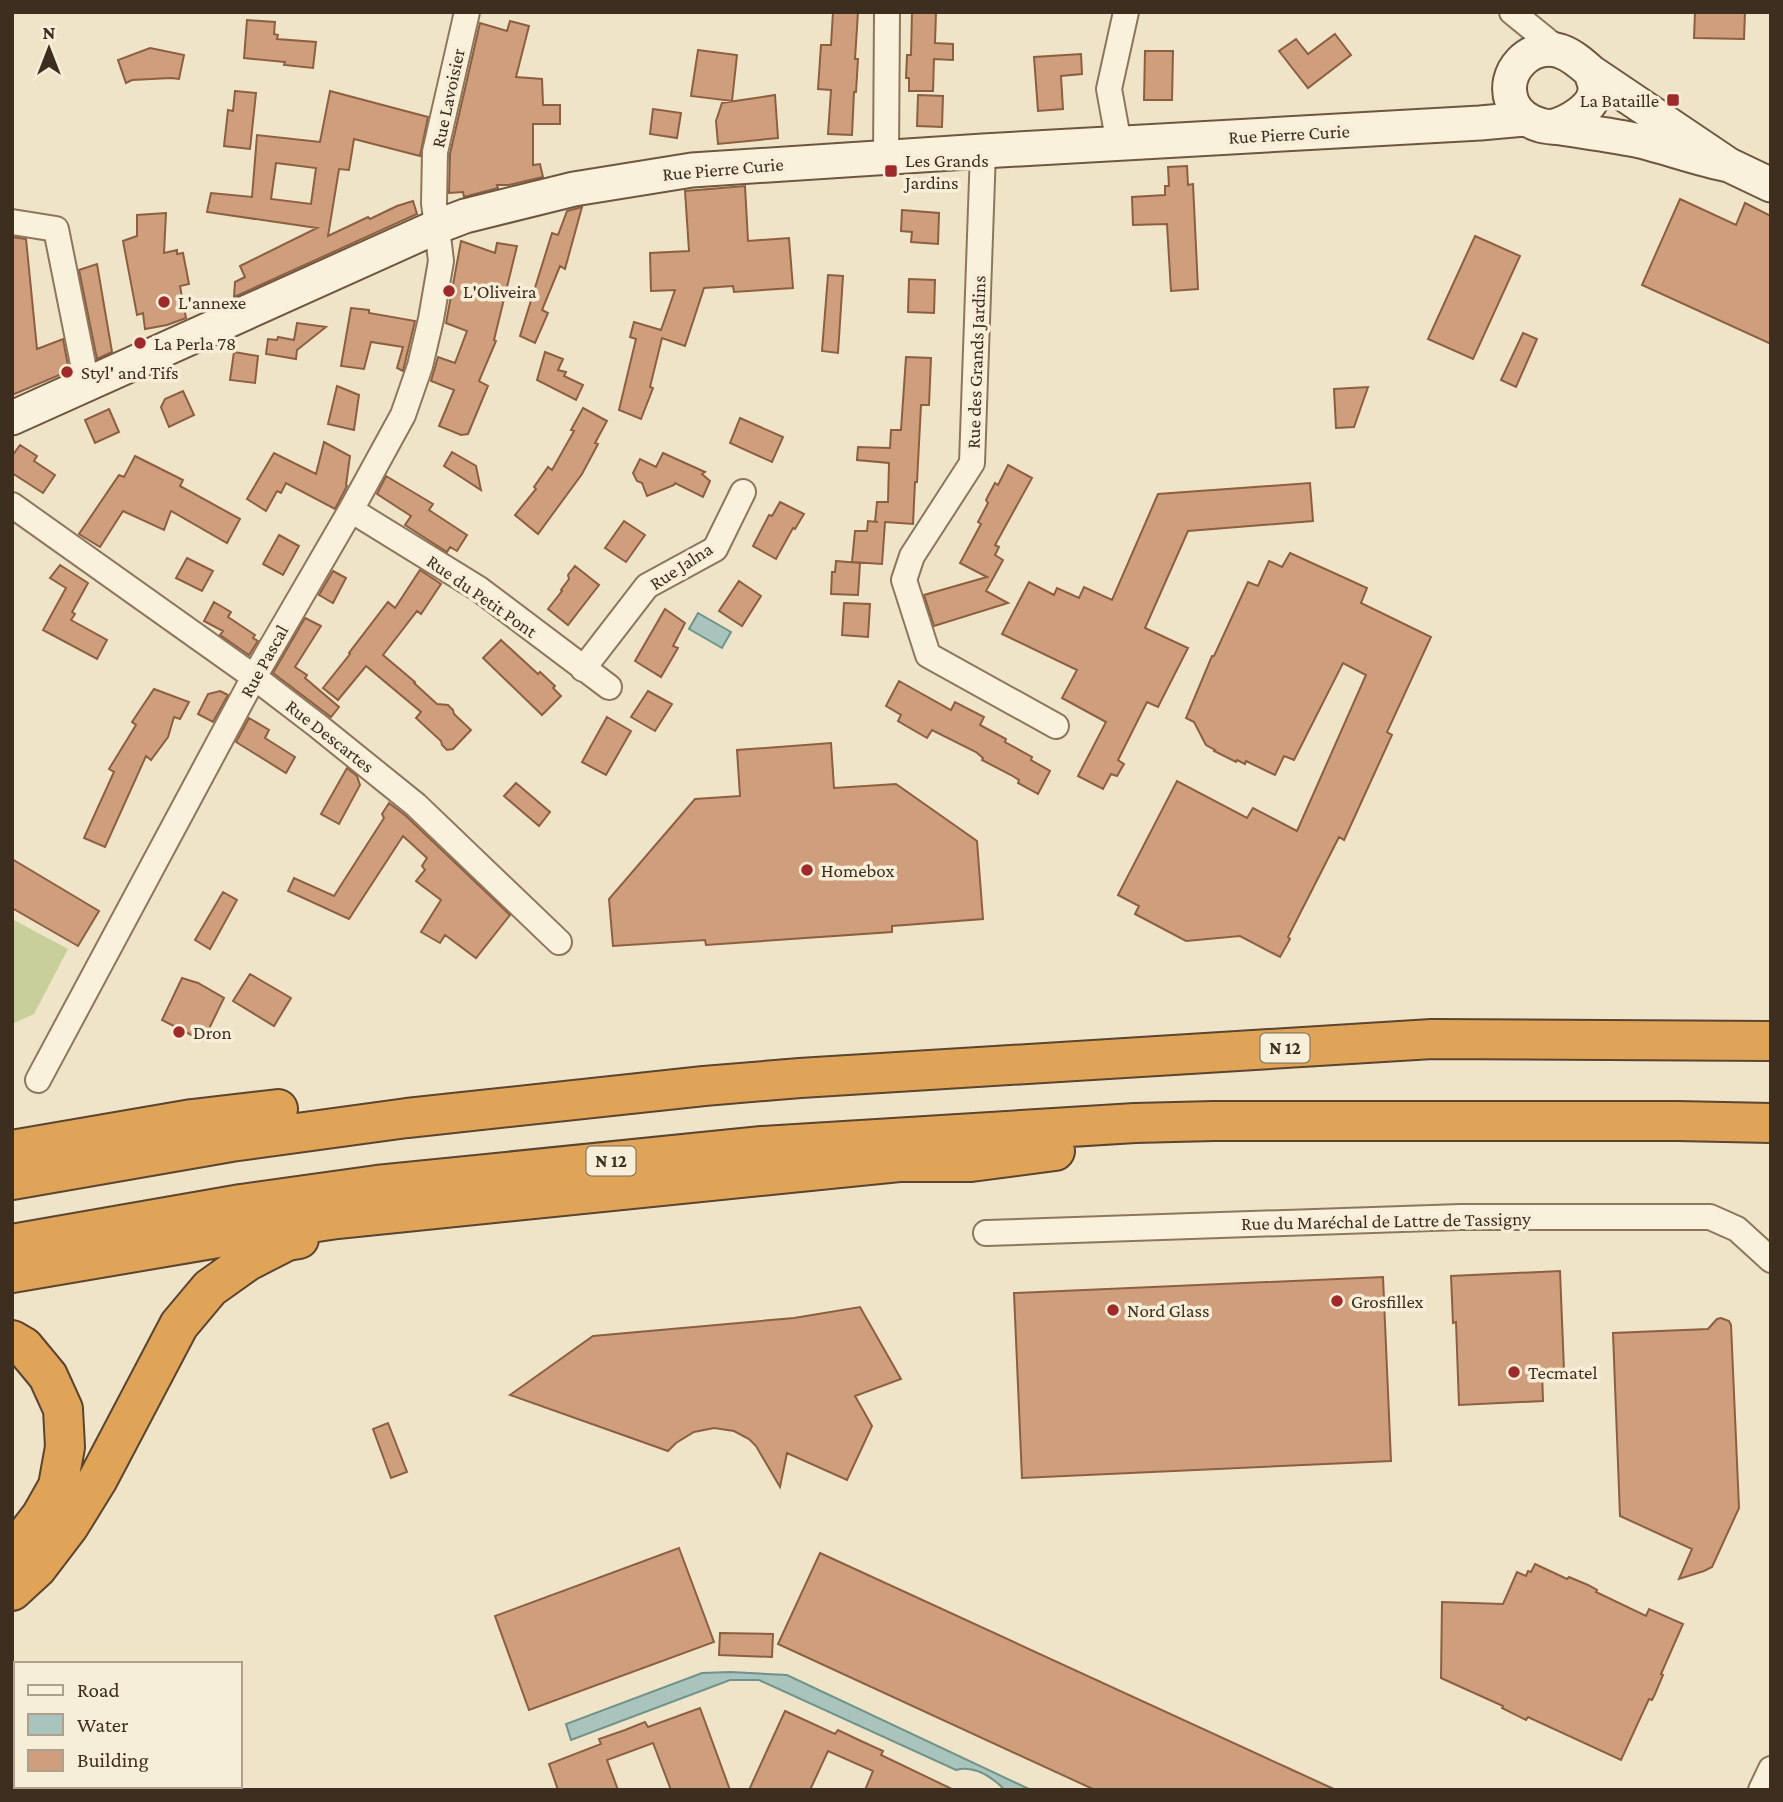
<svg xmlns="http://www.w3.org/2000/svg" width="1783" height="1802" font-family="'Crimson Pro',serif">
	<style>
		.green { fill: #c9cf9b }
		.water { fill: #a9c4bc; stroke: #6f938a; stroke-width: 2 }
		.building { fill: #cf9f7d; stroke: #8d5f41; stroke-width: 2; fill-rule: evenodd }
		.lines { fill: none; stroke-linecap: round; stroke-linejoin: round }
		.street-casing { stroke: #8d765c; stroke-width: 28 }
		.secondary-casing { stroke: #6f573f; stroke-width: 37 }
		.highway-casing { stroke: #5b4430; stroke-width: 42 }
		.street { stroke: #faf1dc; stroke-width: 24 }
		.secondary { stroke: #faf1dc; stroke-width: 33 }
		.highway { stroke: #e0a458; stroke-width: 38 }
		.poi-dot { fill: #9e2a2b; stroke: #f7eed8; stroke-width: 2.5 }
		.labels { text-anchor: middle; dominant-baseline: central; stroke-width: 7; stroke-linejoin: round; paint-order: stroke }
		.shield { fill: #f7eed8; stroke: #756857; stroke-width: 2 }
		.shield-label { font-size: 18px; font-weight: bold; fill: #3d2e20 }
		.street-label { font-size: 19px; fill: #3d2e20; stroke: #f7eed8 }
		.poi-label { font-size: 19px; fill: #3d2e20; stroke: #f7eed8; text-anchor: start }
	</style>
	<rect width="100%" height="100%" fill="#f0e4c8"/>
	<!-- green -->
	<path class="green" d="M 12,919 L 68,949 L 34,1014 L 12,1024 Z"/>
	<!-- water -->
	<path class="water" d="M 698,613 L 731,632 L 722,648 L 689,629 Z
		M 731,1672 L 787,1675 L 1031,1790 L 1005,1790 C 992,1777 975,1765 956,1770 L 759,1680 L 730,1680 L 571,1740 L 566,1724 L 702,1673 Z"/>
	<!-- building -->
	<path class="building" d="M 833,12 L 858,12 L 855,59 L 858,59 L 856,92 L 854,92 L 852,135 L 828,134 L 831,90 L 818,89 L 821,45 L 831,45 Z
		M 912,12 L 936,12 L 935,43 L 953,44 L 953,60 L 934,59 L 933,91 L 909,91 L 909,78 L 906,78 L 907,55 L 911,55 Z
		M 1695,12 L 1745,12 L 1744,39 L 1694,38 Z
		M 247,20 L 275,22 L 274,34 L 278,35 L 277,39 L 316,42 L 313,68 L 284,65 L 285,62 L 244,58 Z
		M 510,21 L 529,26 L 516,77 L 542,79 L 543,105 L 560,105 L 560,124 L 533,124 L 533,165 L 540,164 L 543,177 L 509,185 L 497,185 L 498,188 L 464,197 L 463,192 L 449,193 L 450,154 L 480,23 L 507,31 Z
		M 1335,34 L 1351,55 L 1308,88 L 1279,51 L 1296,39 L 1308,54 Z
		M 150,48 L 184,55 L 179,79 L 171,78 L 132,80 L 126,83 L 118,60 Z
		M 698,50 L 737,55 L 732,101 L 691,96 Z
		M 1145,51 L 1173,51 L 1172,100 L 1144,100 Z
		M 1081,54 L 1082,74 L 1061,76 L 1063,109 L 1038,111 L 1034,57 Z
		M 235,91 L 256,93 L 250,149 L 224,146 L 228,110 L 233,111 Z
		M 330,91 L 428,117 L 420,156 L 354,139 L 349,170 L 339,169 L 328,236 L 368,217 L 370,219 L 397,206 L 413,201 L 417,214 L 234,297 L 235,282 L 245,277 L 240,266 L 317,228 L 207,212 L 211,193 L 252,197 L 257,135 L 320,142 ZM 276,163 L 316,168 L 311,204 L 271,199 Z
		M 775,95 L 778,138 L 718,144 L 716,121 L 722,103 Z
		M 918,95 L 943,96 L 942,127 L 917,126 Z
		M 653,109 L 681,113 L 677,138 L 650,134 Z
		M 1187,166 L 1188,185 L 1193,184 L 1198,289 L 1171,291 L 1167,224 L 1133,225 L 1132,197 L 1165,195 L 1165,186 L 1169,186 L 1168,167 Z
		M 745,186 L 748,241 L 789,238 L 793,288 L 734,292 L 733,286 L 704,288 L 685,346 L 662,338 L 650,387 L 653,388 L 641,419 L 619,410 L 636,339 L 630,337 L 634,322 L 661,330 L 675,290 L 651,291 L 650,253 L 689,251 L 685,191 Z
		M 1680,199 L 1736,225 L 1745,203 L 1771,216 L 1771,344 L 1642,285 Z
		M 582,207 L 565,269 L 560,266 L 542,310 L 548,313 L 535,343 L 520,336 L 552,233 L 558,235 L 567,211 Z
		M 902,210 L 939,213 L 938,244 L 911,242 L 912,232 L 901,231 Z
		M 166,213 L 164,253 L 177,250 L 177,254 L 183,253 L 189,284 L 180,286 L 186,318 L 167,325 L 145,329 L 143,313 L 137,315 L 123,241 L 137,236 L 137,215 Z
		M 1475,236 L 1520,256 L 1473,359 L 1428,339 Z
		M 12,237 L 26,239 L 37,349 L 63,339 L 69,371 L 12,395 Z
		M 461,241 L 495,253 L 497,243 L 517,246 L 494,340 L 496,341 L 479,381 L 488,386 L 468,434 L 461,435 L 439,426 L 454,390 L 431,381 L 438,357 L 455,363 L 467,331 L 446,323 Z
		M 97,264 L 112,352 L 97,359 L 79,270 Z
		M 828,275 L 843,276 L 838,353 L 822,351 Z
		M 909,279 L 935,280 L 934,313 L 908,312 Z
		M 351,308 L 369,310 L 369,313 L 415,321 L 403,371 L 397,368 L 403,347 L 371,342 L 364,369 L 341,366 Z
		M 297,323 L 326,327 L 297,350 L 296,359 L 266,354 L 268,339 L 277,340 L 278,337 L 294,340 Z
		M 1523,333 L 1537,339 L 1516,387 L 1501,380 Z
		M 234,352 L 258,356 L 255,383 L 230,380 Z
		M 545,352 L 563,359 L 558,370 L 566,372 L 564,376 L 583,385 L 576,400 L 537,380 Z
		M 906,357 L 931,358 L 929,405 L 921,405 L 917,482 L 915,482 L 913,524 L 885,522 L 882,564 L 852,562 L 855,531 L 867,531 L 868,521 L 878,522 L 875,522 L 877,502 L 888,502 L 889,463 L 857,460 L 858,447 L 890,448 L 891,430 L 901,430 Z
		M 337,386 L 359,395 L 354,430 L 328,424 Z
		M 1368,387 L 1354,427 L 1336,428 L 1334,389 Z
		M 183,391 L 194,415 L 169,427 L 161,407 L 165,399 Z
		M 583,408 L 607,421 L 595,443 L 598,444 L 582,474 L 538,534 L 515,515 L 536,489 L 534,487 L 548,467 L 552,470 L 574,431 L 571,430 Z
		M 109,409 L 119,432 L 95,443 L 85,420 Z
		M 740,418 L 783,437 L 772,462 L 730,443 Z
		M 324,442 L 350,456 L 346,485 L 347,486 L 335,509 L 286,483 L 281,493 L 277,491 L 266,511 L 247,499 L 274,453 L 316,474 Z
		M 20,445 L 37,456 L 34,461 L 55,475 L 43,493 L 12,473 L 12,456 Z
		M 452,452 L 476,466 L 481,490 L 444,466 Z
		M 663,453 L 705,472 L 702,474 L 710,481 L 703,497 L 675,483 L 674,485 L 647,496 L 642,483 L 637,481 L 633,473 L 640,459 L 656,467 Z
		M 135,456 L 183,480 L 180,486 L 240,519 L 227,543 L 171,511 L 164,530 L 123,511 L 100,547 L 79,534 L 119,475 L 124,477 Z
		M 1008,465 L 1032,478 L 995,545 L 999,547 L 995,555 L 1003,560 L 986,591 L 1008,603 L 934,626 L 924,595 L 987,577 L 960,563 L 981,524 L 978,522 L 988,503 L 986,500 L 995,483 L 998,485 Z
		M 386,476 L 433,504 L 429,510 L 467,535 L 457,551 L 450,547 L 447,552 L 405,525 L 411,516 L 377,494 Z
		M 1310,483 L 1313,521 L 1188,531 L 1145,628 L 1188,648 L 1158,707 L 1147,702 L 1118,760 L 1124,764 L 1117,776 L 1111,774 L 1103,789 L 1078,776 L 1106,722 L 1062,698 L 1077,670 L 1002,634 L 1029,582 L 1054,595 L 1057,588 L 1079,598 L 1084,587 L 1112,600 L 1158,494 Z
		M 780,502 L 804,514 L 795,529 L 793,528 L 776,559 L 753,546 L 769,515 L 772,516 Z
		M 624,521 L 645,535 L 626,562 L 605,548 Z
		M 279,535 L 299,546 L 283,575 L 263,564 Z
		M 1290,553 L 1367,588 L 1361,603 L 1431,637 L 1387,732 L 1392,735 L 1344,840 L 1339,837 L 1288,937 L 1290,939 L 1280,957 L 1240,936 L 1186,941 L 1135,914 L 1139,906 L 1118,895 L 1177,781 L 1247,818 L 1253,808 L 1297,831 L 1366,675 L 1343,663 L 1294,760 L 1284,756 L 1275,775 L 1246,761 L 1245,764 L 1237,760 L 1236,762 L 1214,751 L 1215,750 L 1206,745 L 1194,722 L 1186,718 L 1212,656 L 1214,656 L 1248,582 L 1258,586 L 1269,561 L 1282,567 Z
		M 187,558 L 213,571 L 202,591 L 176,578 Z
		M 836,561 L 860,563 L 858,595 L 831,594 L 832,572 L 835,572 Z
		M 60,565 L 88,583 L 72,612 L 75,614 L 71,620 L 107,640 L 97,659 L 43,630 L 66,588 L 50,578 Z
		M 575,566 L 599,585 L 568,625 L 548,609 L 562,591 L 561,590 L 569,579 L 568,575 Z
		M 420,570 L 441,584 L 421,614 L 417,611 L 383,655 L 415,682 L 414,683 L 437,704 L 448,705 L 453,710 L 454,714 L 471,730 L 453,749 L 447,750 L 442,745 L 441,741 L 416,718 L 421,712 L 366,666 L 338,700 L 323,688 L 350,654 L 349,653 L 388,602 L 395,608 Z
		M 333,571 L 346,578 L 333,603 L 319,595 Z
		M 739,581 L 761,596 L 742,626 L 719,611 Z
		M 214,602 L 231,612 L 228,617 L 255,635 L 253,638 L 258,641 L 249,655 L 220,635 L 223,631 L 204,621 Z
		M 844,603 L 870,604 L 868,637 L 842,635 Z
		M 665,609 L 685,623 L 673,646 L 678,648 L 661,677 L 635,661 Z
		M 305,618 L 321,626 L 295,667 L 307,675 L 305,678 L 339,707 L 331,717 L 273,673 Z
		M 501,640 L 538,674 L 540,672 L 555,686 L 553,688 L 561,696 L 542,715 L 483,658 Z
		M 899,681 L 951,710 L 955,702 L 984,717 L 980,725 L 1006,739 L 1005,742 L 1032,757 L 1031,760 L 1050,771 L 1038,794 L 1018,783 L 1019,780 L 1011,775 L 982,760 L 983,758 L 976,752 L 932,730 L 927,738 L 898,721 L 901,715 L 886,706 Z
		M 154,689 L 189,702 L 180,719 L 174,717 L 168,737 L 151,760 L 146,756 L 105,847 L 84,838 L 114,772 L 109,769 L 136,725 L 132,722 Z
		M 220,691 L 228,695 L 213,722 L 198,714 L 208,694 Z
		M 648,691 L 672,704 L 655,731 L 631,717 Z
		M 607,717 L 631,731 L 606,775 L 582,762 Z
		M 249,718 L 269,730 L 265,738 L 295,757 L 286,773 L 236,742 Z
		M 831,743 L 834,788 L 896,784 L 977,841 L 983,919 L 892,926 L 892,932 L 706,945 L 705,940 L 613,946 L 609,899 L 695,799 L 740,796 L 737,750 Z
		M 347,768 L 357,776 L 360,785 L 339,824 L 321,814 Z
		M 516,783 L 550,812 L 539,826 L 504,796 Z
		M 389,803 L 406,816 L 510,915 L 476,958 L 445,935 L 440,943 L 421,932 L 441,900 L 416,881 L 425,870 L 422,866 L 427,858 L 403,836 L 349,919 L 288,891 L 294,878 L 334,896 L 384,818 L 382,814 Z
		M 12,859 L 99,911 L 78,946 L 12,908 Z
		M 223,892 L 237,900 L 210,949 L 195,940 Z
		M 250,974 L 291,998 L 274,1026 L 233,1001 Z
		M 182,978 L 198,983 L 224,998 L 203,1041 L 162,1020 Z
		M 1560,1271 L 1564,1370 L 1542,1371 L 1543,1401 L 1459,1405 L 1456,1322 L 1453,1323 L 1451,1276 Z
		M 1383,1277 L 1391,1461 L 1022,1478 L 1014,1293 Z
		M 860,1307 L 901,1379 L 855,1396 L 872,1426 L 847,1480 L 787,1453 L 780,1487 L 756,1446 L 749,1439 L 734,1431 L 714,1428 L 694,1432 L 676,1443 L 668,1451 L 510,1395 L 593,1336 L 794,1318 Z
		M 1721,1318 L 1729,1321 L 1731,1325 L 1739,1508 L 1712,1567 L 1704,1571 L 1679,1579 L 1692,1549 L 1620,1516 L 1613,1333 L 1708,1329 L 1717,1319 Z
		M 388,1423 L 407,1472 L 391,1478 L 373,1429 Z
		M 679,1548 L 714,1642 L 529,1710 L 495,1616 Z
		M 820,1553 L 1288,1768 L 1336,1790 L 1095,1790 L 778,1644 Z
		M 1535,1564 L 1567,1579 L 1569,1577 L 1588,1585 L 1597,1590 L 1596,1592 L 1646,1616 L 1649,1609 L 1683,1624 L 1661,1674 L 1663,1675 L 1655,1694 L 1652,1700 L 1649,1699 L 1621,1760 L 1528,1717 L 1526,1720 L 1502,1708 L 1503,1706 L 1441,1678 L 1442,1602 L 1503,1604 L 1517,1572 L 1526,1576 L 1528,1571 L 1531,1572 Z
		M 720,1633 L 773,1634 L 772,1657 L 719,1655 Z
		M 700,1708 L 730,1790 L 671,1790 L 653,1743 L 607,1760 L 618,1790 L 558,1790 L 549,1764 L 601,1744 L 599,1739 L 625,1730 L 645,1722 L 648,1727 Z
		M 785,1711 L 835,1734 L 838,1730 L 861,1741 L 883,1751 L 881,1755 L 954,1790 L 865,1790 L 873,1771 L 828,1751 L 810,1790 L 749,1790 Z"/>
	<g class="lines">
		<!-- street casing -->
		<g class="street-casing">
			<path id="street" d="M 1512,12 L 1560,51
				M 1119,144 L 1109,89 L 1126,12
				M 983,151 L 972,463 L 912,556 L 904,580 L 928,655 L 1056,726
				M 886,157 L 887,12
				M 12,222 L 56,229 L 87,384
				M 12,505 L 254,677 L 318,726 L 416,805 L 559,942
				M 351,510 L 479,589 L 609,687
				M 583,669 L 647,586 L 715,549 L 743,492
				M 38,1080 L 254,677 L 351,510 L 403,415 L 420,366 L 431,319 L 441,261 L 434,203 L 435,152 L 467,12
				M 986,1233 L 1461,1217 L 1710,1217 L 1737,1229 L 1771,1260
				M 1761,1790 L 1771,1769"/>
		</g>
		<!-- secondary casing -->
		<g class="secondary-casing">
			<path id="secondary" d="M 1551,127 C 1567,123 1596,108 1595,88 C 1595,83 1592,77 1591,72
				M 1729,165 C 1697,159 1667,147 1635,140 C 1611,135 1586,132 1561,128 C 1554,127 1546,127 1540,125 C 1527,121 1517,114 1512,102 C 1501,72 1530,42 1560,51 C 1572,55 1582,64 1591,72 L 1729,165 L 1771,185
				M 12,418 L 436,227 L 465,216 L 574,189 L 692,170 L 983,151 L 1480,123 L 1525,119"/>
		</g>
		<!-- highway casing -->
		<g class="highway-casing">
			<path id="highway" d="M 12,1150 L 192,1119 L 278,1109
				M 12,1180 L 231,1142 L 407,1118 L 704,1086 L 800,1078 L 1432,1039 L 1771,1041
				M 12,1244 L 241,1204 L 377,1185 L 762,1146 L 1135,1123 L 1214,1121 L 1677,1121 L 1771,1123
				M 12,1273 L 283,1227 L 337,1219 L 899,1162 L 971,1162 L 1055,1151
				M 12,1340 L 24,1347 L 48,1376 L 63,1409 L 65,1447 L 58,1486 L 41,1516 L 12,1554
				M 12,1591 L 37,1568 L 69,1526 L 98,1479 L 179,1325 L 210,1288 L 248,1261 L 287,1241 L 299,1239"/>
		</g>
		<!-- street -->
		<use href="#street" class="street"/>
		<!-- secondary -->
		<use href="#secondary" class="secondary"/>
		<!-- highway -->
		<use href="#highway" class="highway"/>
	</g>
	<!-- markers -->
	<g class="poi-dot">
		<rect x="1666" y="93" width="14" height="14" rx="3.5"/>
		<rect x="884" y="164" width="14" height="14" rx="3.5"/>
		<circle cx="449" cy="291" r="7"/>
		<circle cx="164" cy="302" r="7"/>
		<circle cx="140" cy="343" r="7"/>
		<circle cx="67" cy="372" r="7"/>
		<circle cx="807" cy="870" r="7"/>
		<circle cx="179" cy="1032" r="7"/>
		<circle cx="1337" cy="1301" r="7"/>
		<circle cx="1113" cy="1310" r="7"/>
		<circle cx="1514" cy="1372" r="7"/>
	</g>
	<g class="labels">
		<!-- shield labels -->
		<g class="shield">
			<rect x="1260.5" y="1033.5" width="49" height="29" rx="5"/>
			<rect x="586.5" y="1146.5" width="49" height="29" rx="5"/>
		</g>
		<g class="shield-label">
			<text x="1285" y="1048">N 12</text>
			<text x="611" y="1161">N 12</text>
		</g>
		<!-- street labels -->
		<g class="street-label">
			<text transform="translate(448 98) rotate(-78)">Rue Lavoisier</text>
			<text transform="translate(1289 134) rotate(-3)">Rue Pierre Curie</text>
			<text transform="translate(723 169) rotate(-5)">Rue Pierre Curie</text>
			<text transform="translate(976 362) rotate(-88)">Rue des Grands Jardins</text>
			<text transform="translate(681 566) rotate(-33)">Rue Jalna</text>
			<text transform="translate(482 596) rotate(35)">Rue du Petit Pont</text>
			<text transform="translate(264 661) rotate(-61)">Rue Pascal</text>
			<text transform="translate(330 736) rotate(38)">Rue Descartes</text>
			<text transform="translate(1386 1221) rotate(-1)">Rue du Maréchal de Lattre de Tassigny</text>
		</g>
		<!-- poi labels -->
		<g class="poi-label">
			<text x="1659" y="100" text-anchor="end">La Bataille</text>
			<text x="905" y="160">Les Grands<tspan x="905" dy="22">Jardins</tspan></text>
			<text x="463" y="291">L'Oliveira</text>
			<text x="178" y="302">L'annexe</text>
			<text x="154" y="343">La Perla 78</text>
			<text x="81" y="372">Styl' and Tifs</text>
			<text x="821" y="870">Homebox</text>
			<text x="193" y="1032">Dron</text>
			<text x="1351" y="1301">Grosfillex</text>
			<text x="1127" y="1310">Nord Glass</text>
			<text x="1528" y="1372">Tecmatel</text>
		</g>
	</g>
	<!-- border -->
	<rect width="1783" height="1802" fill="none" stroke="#3d2e20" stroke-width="28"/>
	<!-- legend -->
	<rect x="14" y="1662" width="228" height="126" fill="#f7eed8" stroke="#ada18e" stroke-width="2"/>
	<rect x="28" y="1685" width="35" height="10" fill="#faf1dc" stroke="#ada18e" stroke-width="2"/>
	<text x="77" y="1697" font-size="21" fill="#3d2e20">Road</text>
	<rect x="28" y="1714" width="35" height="21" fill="#a9c4bc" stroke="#ada18e" stroke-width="2"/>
	<text x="77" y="1732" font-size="21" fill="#3d2e20">Water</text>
	<rect x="28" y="1750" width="35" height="21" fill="#cf9f7d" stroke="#ada18e" stroke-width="2"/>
	<text x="77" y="1767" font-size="21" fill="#3d2e20">Building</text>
	<!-- north arrow -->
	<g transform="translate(49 49)" stroke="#f7eed8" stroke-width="5" paint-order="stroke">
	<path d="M0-5L12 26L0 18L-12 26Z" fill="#3d2e20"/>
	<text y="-10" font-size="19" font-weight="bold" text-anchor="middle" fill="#3d2e20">N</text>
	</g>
</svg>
